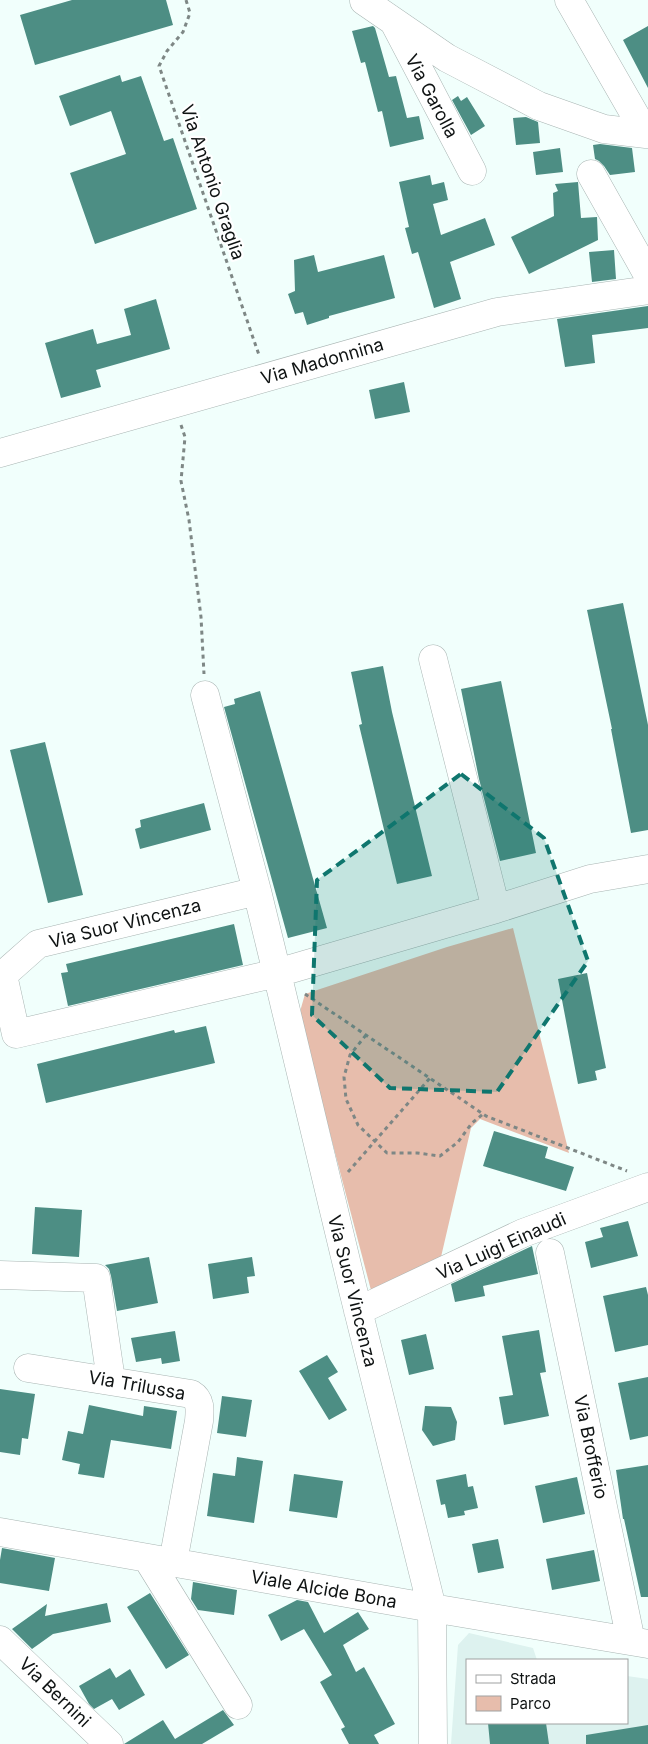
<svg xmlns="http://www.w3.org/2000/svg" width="648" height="1744" font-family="Inter,sans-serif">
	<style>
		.built { fill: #ddf2ef }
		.green { fill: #e7bdac }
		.building { fill: #4d8e84 }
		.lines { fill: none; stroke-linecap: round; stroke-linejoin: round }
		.minor-casing { stroke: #a9b5b3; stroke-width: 29 }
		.path { stroke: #7e8785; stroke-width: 3; stroke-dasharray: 4 4; stroke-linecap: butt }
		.minor { stroke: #fff; stroke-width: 28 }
		.marked { fill: #0f766e; fill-opacity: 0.2; stroke: #0f766e; stroke-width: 4; stroke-dasharray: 10 6; stroke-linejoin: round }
		.labels { text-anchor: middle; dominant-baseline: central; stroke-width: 4.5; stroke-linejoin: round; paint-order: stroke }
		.street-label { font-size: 18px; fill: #0f1313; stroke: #fff }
	</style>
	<rect width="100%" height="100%" fill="#f1fffc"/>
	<!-- built -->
	<path class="built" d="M 469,1633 L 533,1648 L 537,1660 L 467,1660 L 467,1723 L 627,1723 L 627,1676 L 648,1679 L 648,1744 L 451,1744 L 458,1645 Z"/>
	<!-- green -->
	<path class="green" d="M 513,928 L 569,1153 L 480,1119 L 471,1128 L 441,1257 L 372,1294 L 299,1015 L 305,994 L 447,947 Z"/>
	<!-- building -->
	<path class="building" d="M 72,0 L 166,0 L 173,25 L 35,65 L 20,15 Z
		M 373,26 L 375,28 L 389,77 L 396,76 L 407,118 L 419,116 L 424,139 L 390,147 L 382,111 L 378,112 L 365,62 L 361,63 L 352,31 Z
		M 648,26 L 648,88 L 623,40 Z
		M 120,75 L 122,82 L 141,76 L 164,141 L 173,138 L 197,209 L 95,244 L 70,173 L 126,154 L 111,111 L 70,126 L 59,96 Z
		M 458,96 L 461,101 L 467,97 L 485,126 L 471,135 L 452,100 Z
		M 526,117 L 538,122 L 540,143 L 516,145 L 513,118 Z
		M 600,144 L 632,148 L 635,172 L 610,175 L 604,166 L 599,161 L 595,159 L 593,145 Z
		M 560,148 L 563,172 L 536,175 L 533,152 Z
		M 430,175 L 432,185 L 444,182 L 448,200 L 433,204 L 441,235 L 485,218 L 495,245 L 450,262 L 461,299 L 434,308 L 418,252 L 412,254 L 405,228 L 409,227 L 399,182 Z
		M 578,182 L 581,218 L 597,217 L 598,240 L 529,274 L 511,237 L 554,216 L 553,193 L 558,191 L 555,184 Z
		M 614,250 L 616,279 L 592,282 L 589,252 Z
		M 314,255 L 318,272 L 384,255 L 395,298 L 329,316 L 329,318 L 307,325 L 303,312 L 295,314 L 288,294 L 295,291 L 294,260 Z
		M 156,299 L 170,349 L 96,370 L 101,387 L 61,398 L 45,343 L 93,329 L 97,344 L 131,335 L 124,309 Z
		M 648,306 L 648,328 L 592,335 L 595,363 L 565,367 L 557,319 Z
		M 404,382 L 410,412 L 375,419 L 369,390 Z
		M 623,603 L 648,725 L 648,830 L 631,833 L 611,729 L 612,729 L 587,610 Z
		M 383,666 L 392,712 L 432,876 L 397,884 L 359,725 L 362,724 L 351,672 Z
		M 501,681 L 536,853 L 500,861 L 479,779 L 461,689 Z
		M 260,691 L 327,928 L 288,938 L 224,707 L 235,704 L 234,699 Z
		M 45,742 L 83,895 L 48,903 L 10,750 Z
		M 204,803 L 211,830 L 140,849 L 135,829 L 141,827 L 140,820 Z
		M 234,924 L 243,965 L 68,1006 L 61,973 L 68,972 L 66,964 Z
		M 587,973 L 606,1068 L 595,1071 L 597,1080 L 578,1084 L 558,979 Z
		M 206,1026 L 215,1063 L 46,1103 L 37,1064 L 174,1030 L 175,1033 Z
		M 494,1131 L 548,1147 L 545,1158 L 574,1167 L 566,1191 L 483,1166 Z
		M 35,1207 L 82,1210 L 79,1257 L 32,1254 Z
		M 628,1221 L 638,1256 L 591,1268 L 585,1242 L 603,1237 L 600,1228 Z
		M 532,1246 L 538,1274 L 483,1286 L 485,1296 L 455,1302 L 451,1284 Z
		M 149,1257 L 158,1303 L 117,1311 L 111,1276 L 109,1269 L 105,1265 Z
		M 252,1257 L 255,1276 L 247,1277 L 249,1293 L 213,1299 L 208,1264 Z
		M 646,1287 L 648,1295 L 648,1345 L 615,1352 L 603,1296 Z
		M 539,1330 L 546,1372 L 540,1373 L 549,1416 L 504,1425 L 499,1397 L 513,1395 L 502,1336 Z
		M 175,1331 L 180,1361 L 162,1364 L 161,1358 L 136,1362 L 131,1338 Z
		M 426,1334 L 434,1369 L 409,1375 L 401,1340 Z
		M 327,1355 L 338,1372 L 328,1378 L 347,1410 L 329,1420 L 299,1371 Z
		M 648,1377 L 648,1436 L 630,1440 L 618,1383 Z
		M 0,1389 L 35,1394 L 28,1439 L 22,1438 L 20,1455 L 0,1452 Z
		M 222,1396 L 252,1400 L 246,1437 L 217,1433 Z
		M 89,1405 L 143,1416 L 144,1406 L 177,1411 L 171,1449 L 111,1440 L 104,1478 L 78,1474 L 80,1464 L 62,1460 L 68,1431 L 83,1434 Z
		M 425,1406 L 451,1407 L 457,1422 L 455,1440 L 433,1446 L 422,1430 Z
		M 237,1457 L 263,1461 L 254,1523 L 207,1516 L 213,1473 L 235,1476 Z
		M 648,1465 L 648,1597 L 641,1597 L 624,1519 L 623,1519 L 616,1470 Z
		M 294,1474 L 343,1481 L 337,1518 L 289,1511 Z
		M 466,1474 L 468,1487 L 473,1486 L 478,1508 L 464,1511 L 465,1515 L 448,1518 L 445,1504 L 441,1505 L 436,1480 Z
		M 577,1477 L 585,1514 L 543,1523 L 535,1486 Z
		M 498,1539 L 504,1568 L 478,1573 L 472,1544 Z
		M 2,1548 L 55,1558 L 49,1591 L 0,1583 L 0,1560 Z
		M 594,1550 L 600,1581 L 552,1590 L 546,1559 Z
		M 193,1582 L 237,1590 L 234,1615 L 198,1610 L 191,1599 Z
		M 150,1593 L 189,1655 L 166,1669 L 127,1607 Z
		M 297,1600 L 308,1602 L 324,1633 L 358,1612 L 369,1629 L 343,1645 L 356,1672 L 364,1667 L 395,1724 L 374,1735 L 379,1744 L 349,1744 L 341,1729 L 345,1727 L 320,1682 L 332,1675 L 304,1629 L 281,1641 L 268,1615 Z
		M 107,1603 L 111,1622 L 53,1634 L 32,1649 L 12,1629 L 47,1604 L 45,1616 Z
		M 110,1668 L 116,1678 L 130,1669 L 145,1695 L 119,1710 L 112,1699 L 94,1709 L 89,1704 L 79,1686 Z
		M 223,1710 L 234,1725 L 202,1744 L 124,1744 L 163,1720 L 175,1739 Z
		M 488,1723 L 546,1723 L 549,1744 L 490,1744 Z
		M 648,1725 L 648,1744 L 586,1744 L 586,1735 Z"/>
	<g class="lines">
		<!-- minor casing -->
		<g class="minor-casing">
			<path id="minor" d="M 569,0 L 646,134 L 648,134
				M 364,1 L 447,58 L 539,106 L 604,129 L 646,134
				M 395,24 L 472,171
				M 591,174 L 648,275
				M 0,453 L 497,312 L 648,290
				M 433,659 L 496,909
				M 205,695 L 257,891
				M 257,891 L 277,973 L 16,1034 L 3,975 L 38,944 Z
				M 550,1253 L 631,1641
				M 0,1275 L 96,1278 L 111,1380
				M 358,1311 L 523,1233 L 648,1187
				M 28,1368 L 191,1394 C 201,1400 200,1410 199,1421 L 173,1562
				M 0,1532 L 432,1608 L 648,1644
				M 147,1558 L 238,1705
				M 0,1640 L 109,1744
				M 433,1744 L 432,1608 L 353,1290 L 277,973 L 496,909 L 590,879 L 648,869"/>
		</g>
		<!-- path -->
		<path class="path" d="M 186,0 L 190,13 L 183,32 L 167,51 L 159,66 L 259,355
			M 181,425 L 185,437 L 181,481 L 189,520 L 201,617 L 204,674
			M 305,994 L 486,1116 L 627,1171
			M 366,1035 L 350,1055 L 344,1077 L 346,1099 L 358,1125 L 387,1153 L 417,1153 L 440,1156 L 458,1142 L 472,1123 L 483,1114
			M 348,1172 L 430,1078"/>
		<!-- minor -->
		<use href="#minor" class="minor"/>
	</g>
	<!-- marked area -->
	<path class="marked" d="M 461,774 L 544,838 L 588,961 L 497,1092 L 390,1088 L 312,1015 L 317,880 Z"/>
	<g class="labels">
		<!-- street labels -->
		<g class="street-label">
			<text transform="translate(432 96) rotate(62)">Via Garolla</text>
			<text transform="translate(213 182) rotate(71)">Via Antonio Graglia</text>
			<text transform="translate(322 361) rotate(-16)">Via Madonnina</text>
			<text transform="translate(125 923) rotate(-14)">Via Suor Vincenza</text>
			<text transform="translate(501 1246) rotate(-24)">Via Luigi Einaudi</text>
			<text transform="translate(353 1291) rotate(76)">Via Suor Vincenza</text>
			<text transform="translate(137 1385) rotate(10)">Via Trilussa</text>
			<text transform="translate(591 1447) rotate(78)">Via Brofferio</text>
			<text transform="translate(324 1589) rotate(10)">Viale Alcide Bona</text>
			<text transform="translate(55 1692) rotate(44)">Via Bernini</text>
		</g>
	</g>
	<!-- legend -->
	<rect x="466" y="1659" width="162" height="65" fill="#ffffff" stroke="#9fa1a1"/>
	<rect x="476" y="1675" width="25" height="8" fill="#ffffff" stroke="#9fa1a1"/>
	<text x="510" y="1684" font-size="15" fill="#0f1313">Strada</text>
	<rect x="476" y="1696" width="25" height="15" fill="#e7bdac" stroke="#9fa1a1"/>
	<text x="510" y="1709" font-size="15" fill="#0f1313">Parco</text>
</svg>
